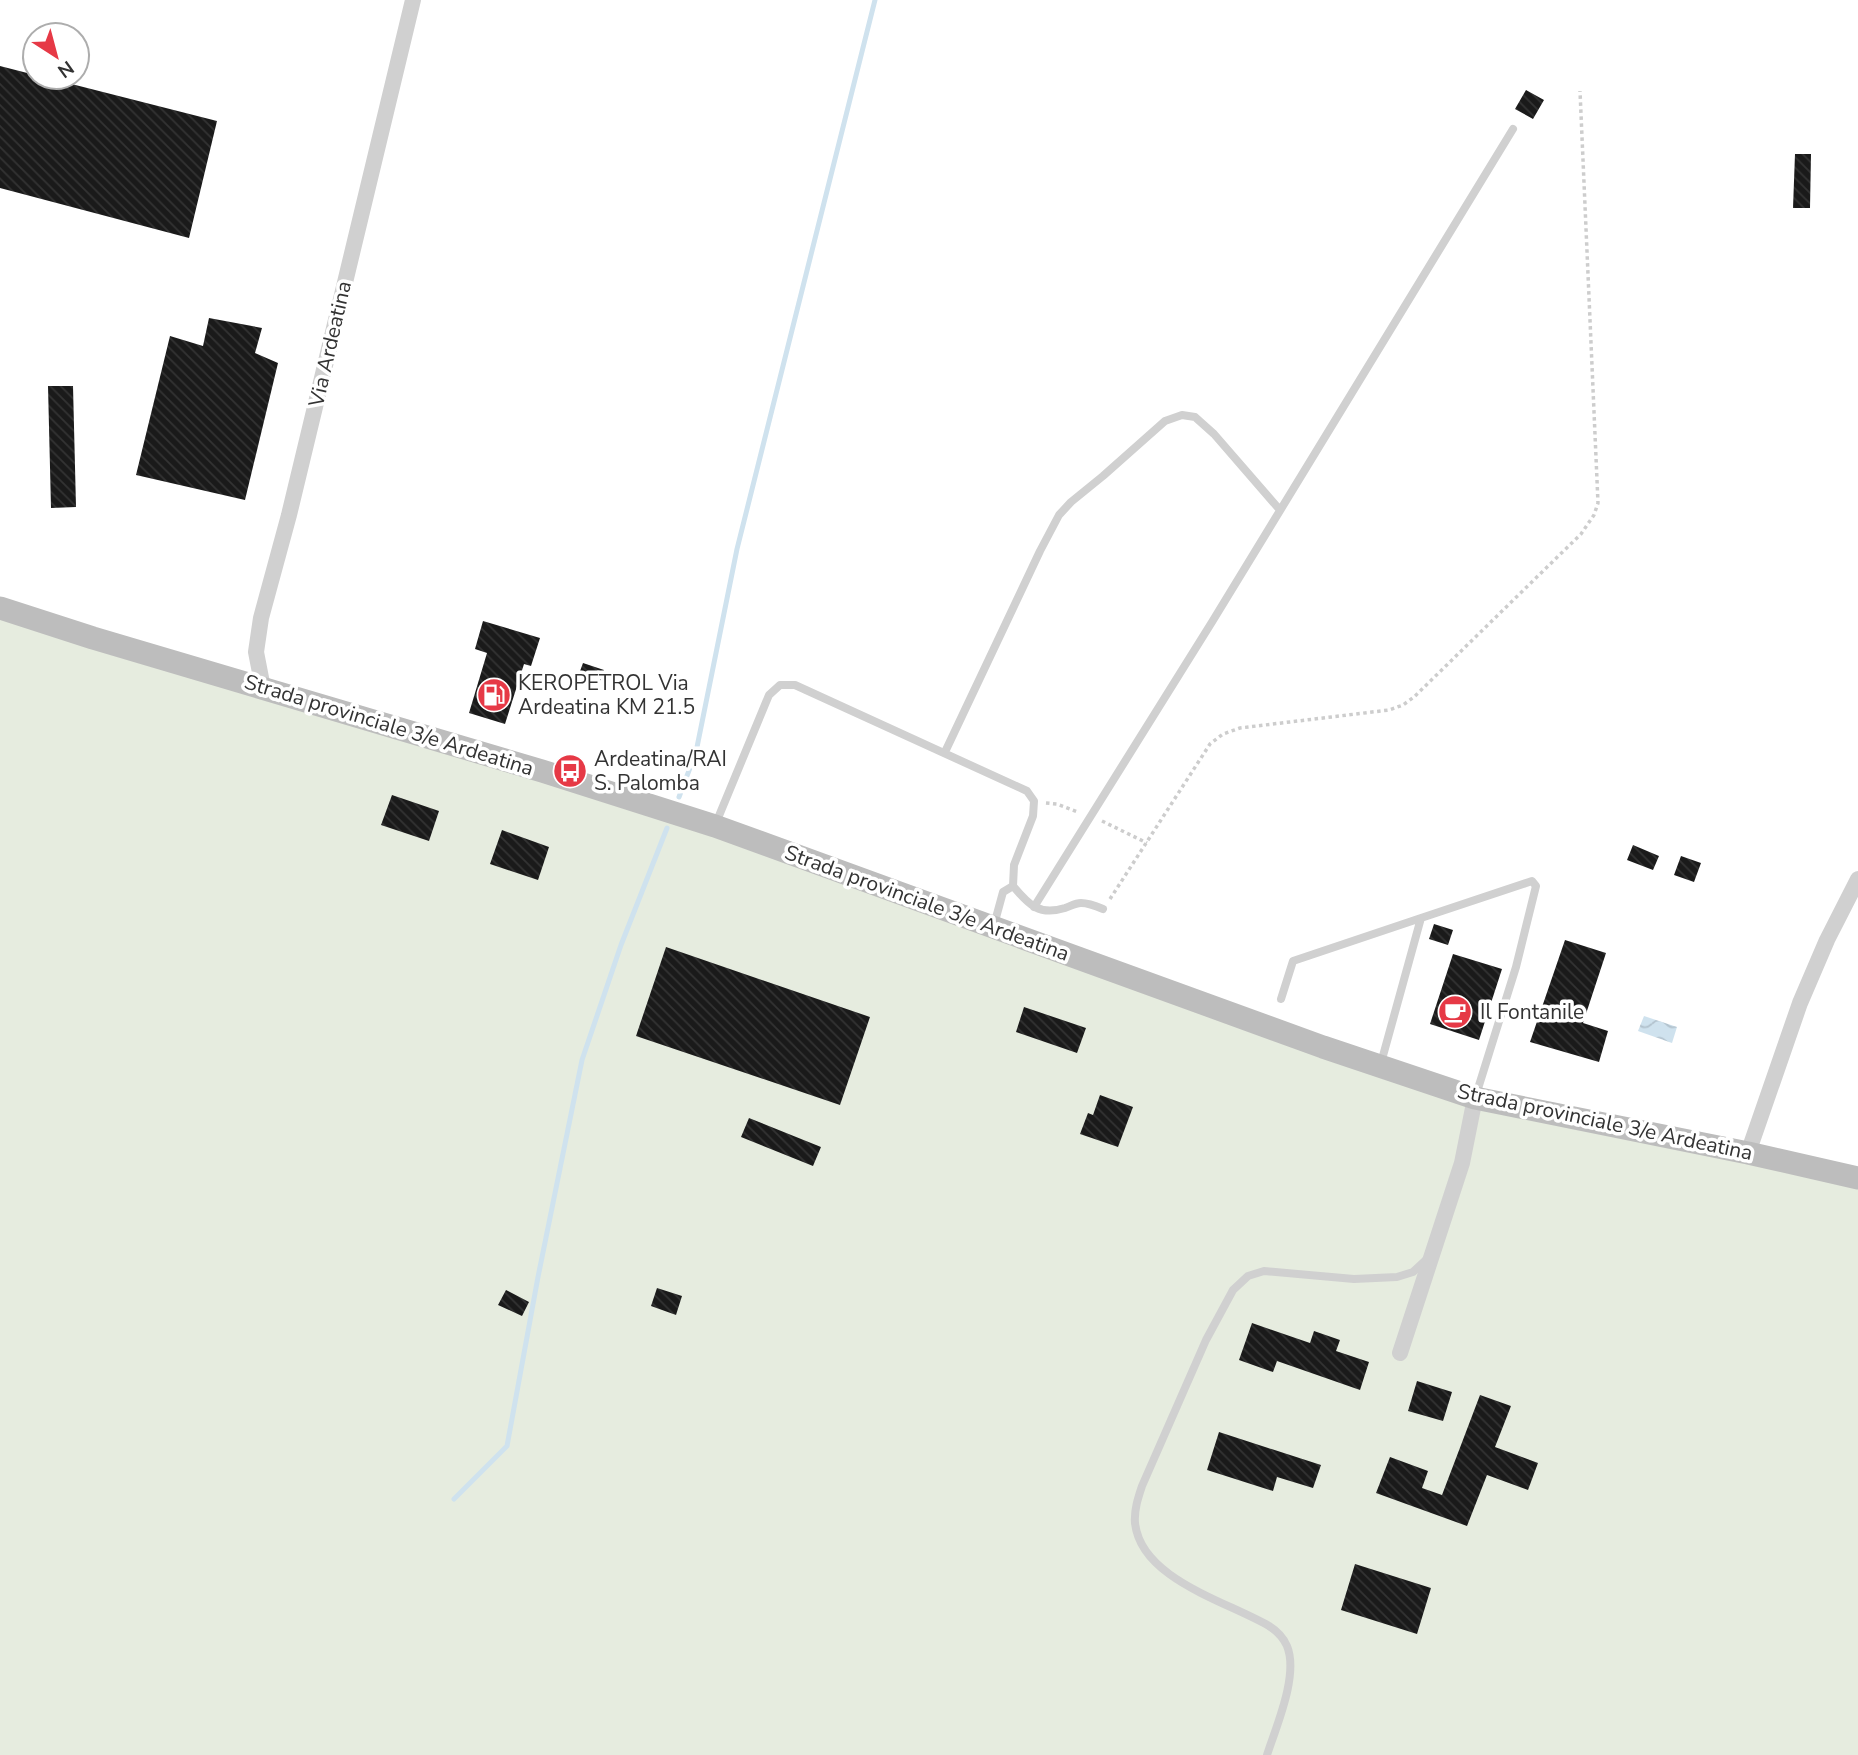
<svg xmlns="http://www.w3.org/2000/svg" width="1858" height="1755" font-family="'Nunito Sans',sans-serif">
	<style>
		.green { fill: #e6ecdf }
		.water { fill: url(#water-waves) }
		.lines { fill: none; stroke-linecap: round; stroke-linejoin: round }
		.stream { stroke: #cfe2ee; stroke-width: 5 }
		.building { fill: url(#building-back-hatch) }
		.path { stroke: #cdcdcd; stroke-width: 3.5; stroke-dasharray: 3.5 3.5; stroke-linecap: butt }
		.lane { stroke: #d0d0d0; stroke-width: 8 }
		.street { stroke: #d0d0d0; stroke-width: 16 }
		.secondary { stroke: #bdbdbd; stroke-width: 23 }
		.labels { text-anchor: middle; dominant-baseline: central; stroke-width: 7; stroke-linejoin: round; paint-order: stroke }
		.street-label { font-size: 21px; fill: #333; stroke: #fff }
		.poi-label { font-size: 21px; fill: #333; stroke: #fff; text-anchor: start }
	</style>
	<defs>
		<pattern id="water-waves" width="16" height="10" patternUnits="userSpaceOnUse" patternTransform="scale(1.75)"><rect width="16" height="10" fill="#cfe2ee"/><path d="M0 5q4-4 8 0t8 0" fill="none" stroke="#b2c2cd"/></pattern>
		<pattern id="building-back-hatch" width="6" height="6" patternUnits="userSpaceOnUse" patternTransform="scale(1.75)"><rect width="6" height="6" fill="#1a1a1a"/><path d="M-1 5l2 2M0 0l6 6M5-1l2 2" fill="none" stroke="#333"/></pattern>
	</defs>
	<rect width="100%" height="100%" fill="#fff"/>
	<!-- green -->
	<path class="green" d="M 0,601 L 715,826 L 1380,1066 L 1858,1178 L 1858,1755 L 0,1755 Z"/>
	<!-- water -->
	<path class="water" d="M 1644,1016 L 1677,1027 L 1672,1043 L 1638,1031 Z"/>
	<g class="lines">
		<!-- stream -->
		<path class="stream" d="M 679,797 L 696,752 L 737,549 L 875,0
			M 454,1499 L 507,1446 L 538,1277 L 582,1060 L 621,945 L 667,828"/>
	</g>
	<!-- building -->
	<path class="building" d="M 0,66 L 35,75 L 35,77 L 44,77 L 217,121 L 189,238 L 0,188 Z
		M 1526,90 L 1544,100 L 1533,119 L 1515,109 Z
		M 1795,154 L 1811,154 L 1810,208 L 1793,208 Z
		M 209,318 L 262,328 L 255,353 L 278,363 L 245,500 L 136,475 L 170,336 L 203,346 Z
		M 48,386 L 73,386 L 76,507 L 51,508 Z
		M 483,621 L 540,638 L 531,666 L 524,664 L 505,724 L 469,713 L 487,653 L 475,649 Z
		M 583,663 L 604,670 L 598,689 L 576,682 Z
		M 392,795 L 439,811 L 429,841 L 381,825 Z
		M 502,830 L 549,847 L 538,880 L 490,864 Z
		M 1633,845 L 1659,856 L 1653,870 L 1627,860 Z
		M 1681,856 L 1701,863 L 1694,882 L 1674,875 Z
		M 1434,924 L 1453,930 L 1448,945 L 1429,939 Z
		M 1565,940 L 1606,953 L 1583,1023 L 1608,1031 L 1599,1062 L 1530,1042 Z
		M 666,947 L 870,1017 L 840,1105 L 636,1036 Z
		M 1453,954 L 1502,969 L 1479,1040 L 1430,1024 Z
		M 1024,1007 L 1086,1028 L 1077,1053 L 1016,1032 Z
		M 1100,1095 L 1133,1107 L 1118,1147 L 1080,1134 L 1088,1113 L 1093,1115 Z
		M 749,1118 L 821,1147 L 813,1166 L 741,1137 Z
		M 657,1288 L 682,1296 L 676,1315 L 651,1306 Z
		M 506,1290 L 529,1302 L 522,1316 L 498,1305 Z
		M 1252,1323 L 1310,1343 L 1314,1331 L 1340,1340 L 1336,1351 L 1369,1362 L 1360,1390 L 1277,1361 L 1273,1372 L 1239,1360 Z
		M 1417,1381 L 1452,1392 L 1443,1421 L 1408,1411 Z
		M 1480,1395 L 1511,1406 L 1495,1447 L 1538,1463 L 1528,1490 L 1487,1475 L 1467,1526 L 1376,1493 L 1390,1457 L 1428,1471 L 1422,1488 L 1442,1495 Z
		M 1219,1432 L 1321,1465 L 1313,1488 L 1277,1477 L 1273,1491 L 1207,1470 Z
		M 1355,1564 L 1431,1588 L 1417,1634 L 1341,1610 Z"/>
	<g class="lines">
		<!-- path -->
		<path class="path" d="M 1046,803 L 1057,804 L 1078,812
			M 1102,821 L 1147,843
			M 1110,899 L 1210,744 L 1223,734 L 1240,728 L 1389,710 L 1403,705 L 1414,697 L 1581,534 L 1594,515 L 1598,503 L 1580,91"/>
		<!-- lane -->
		<path class="lane" d="M 945,752 L 1040,551 L 1059,515 L 1071,502 L 1103,476 L 1165,421 L 1182,415 L 1195,417 L 1214,434 L 1280,510
			M 716,823 L 769,695 L 780,685 L 795,685 L 1027,791 L 1034,801 L 1033,816 L 1014,865 L 1013,886 C 1029,905 1039,916 1065,908 C 1071,906 1075,903 1081,903 C 1089,903 1096,906 1103,909
			M 1034,907 L 1212,622 L 1513,129
			M 994,925 L 1003,892 L 1013,886
			M 1281,999 L 1293,961 L 1421,918
			M 1381,1063 L 1421,918 L 1532,881 L 1536,886 L 1516,967 L 1476,1095
			M 1267,1755 C 1276,1727 1299,1675 1287,1646 C 1283,1637 1277,1631 1269,1626 C 1226,1601 1141,1579 1135,1523 C 1134,1510 1138,1498 1142,1486 L 1206,1340 L 1233,1290 L 1248,1276 L 1264,1271 L 1354,1279 L 1397,1277 L 1413,1272 L 1427,1259"/>
		<!-- street -->
		<path class="street" d="M 263,688 L 256,652 L 261,618 L 289,515 L 413,0
			M 1748,1153 L 1800,1003 L 1827,940 L 1858,879
			M 1400,1353 L 1462,1163 L 1475,1098"/>
		<!-- secondary -->
		<path class="secondary" d="M 0,608 L 93,638 L 542,771 L 715,826 L 1323,1047 L 1475,1098 L 1748,1153 L 1858,1178"/>
	</g>
	<!-- icons -->
	<defs>
		<g id="fuel-disc" transform="scale(1.75)"><circle r="9.5" fill="#e63946" stroke="#fff"/><path d="M-5.5-6h7V0h2V4h1.3V-2.5L3-4.5l.8-.8L6-3V5H2.5V1h-1V6h-7ZM-4.2-4.7v3.2H.2V-4.7Z" fill="#fff"/></g>
		<g id="bus-disc" transform="scale(1.75)"><circle r="9.5" fill="#e63946" stroke="#fff"/><path d="M-5-6H5V4H4V6H2V4H-2V6H-4V4H-5ZM-3.5-4V0h7V-4ZM-3.5 1.2v1.5H-2V1.2ZM2 1.2v1.5H3.5V1.2Z" fill="#fff"/></g>
		<g id="cafe-disc" transform="scale(1.75)"><circle r="9.5" fill="#e63946" stroke="#fff"/><path d="M-5.5-4.5H6V0H3Q3 3.5 0 3.5H-2.5Q-5.5 3.5-5.5 0ZM3-3.2v2h1.7v-2ZM-6 4.5H4V6H-6Z" fill="#fff"/></g>
	</defs>
	<g fill-rule="evenodd">
		<use href="#fuel-disc" x="494" y="695"/>
		<use href="#bus-disc" x="570" y="771"/>
		<use href="#cafe-disc" x="1455" y="1012"/>
	</g>
	<g class="labels">
		<!-- street labels -->
		<g class="street-label">
			<text transform="translate(330 344) rotate(-77)">Via Ardeatina</text>
			<text transform="translate(389 725) rotate(17)">Strada provinciale 3/e Ardeatina</text>
			<text transform="translate(927 903) rotate(20)">Strada provinciale 3/e Ardeatina</text>
			<text transform="translate(1605 1122) rotate(12)">Strada provinciale 3/e Ardeatina</text>
		</g>
		<!-- poi labels -->
		<g class="poi-label">
			<text x="518" y="683">KEROPETROL Via<tspan x="518" dy="24">Ardeatina KM 21.5</tspan></text>
			<text x="594" y="759">Ardeatina/RAI<tspan x="594" dy="24">S. Palomba</tspan></text>
			<text x="1480" y="1012">Il Fontanile</text>
		</g>
	</g>
	<!-- north arrow -->
	<g transform="translate(56 56) rotate(144)"><circle r="33" fill="#ffffff" stroke="#adadad" stroke-width="2"/>
	<path d="M0-5L12 26L0 18L-12 26Z" fill="#e63946"/>
	<text y="-10" font-size="19" font-weight="bold" text-anchor="middle" fill="#333333">N</text>
	</g>
</svg>
